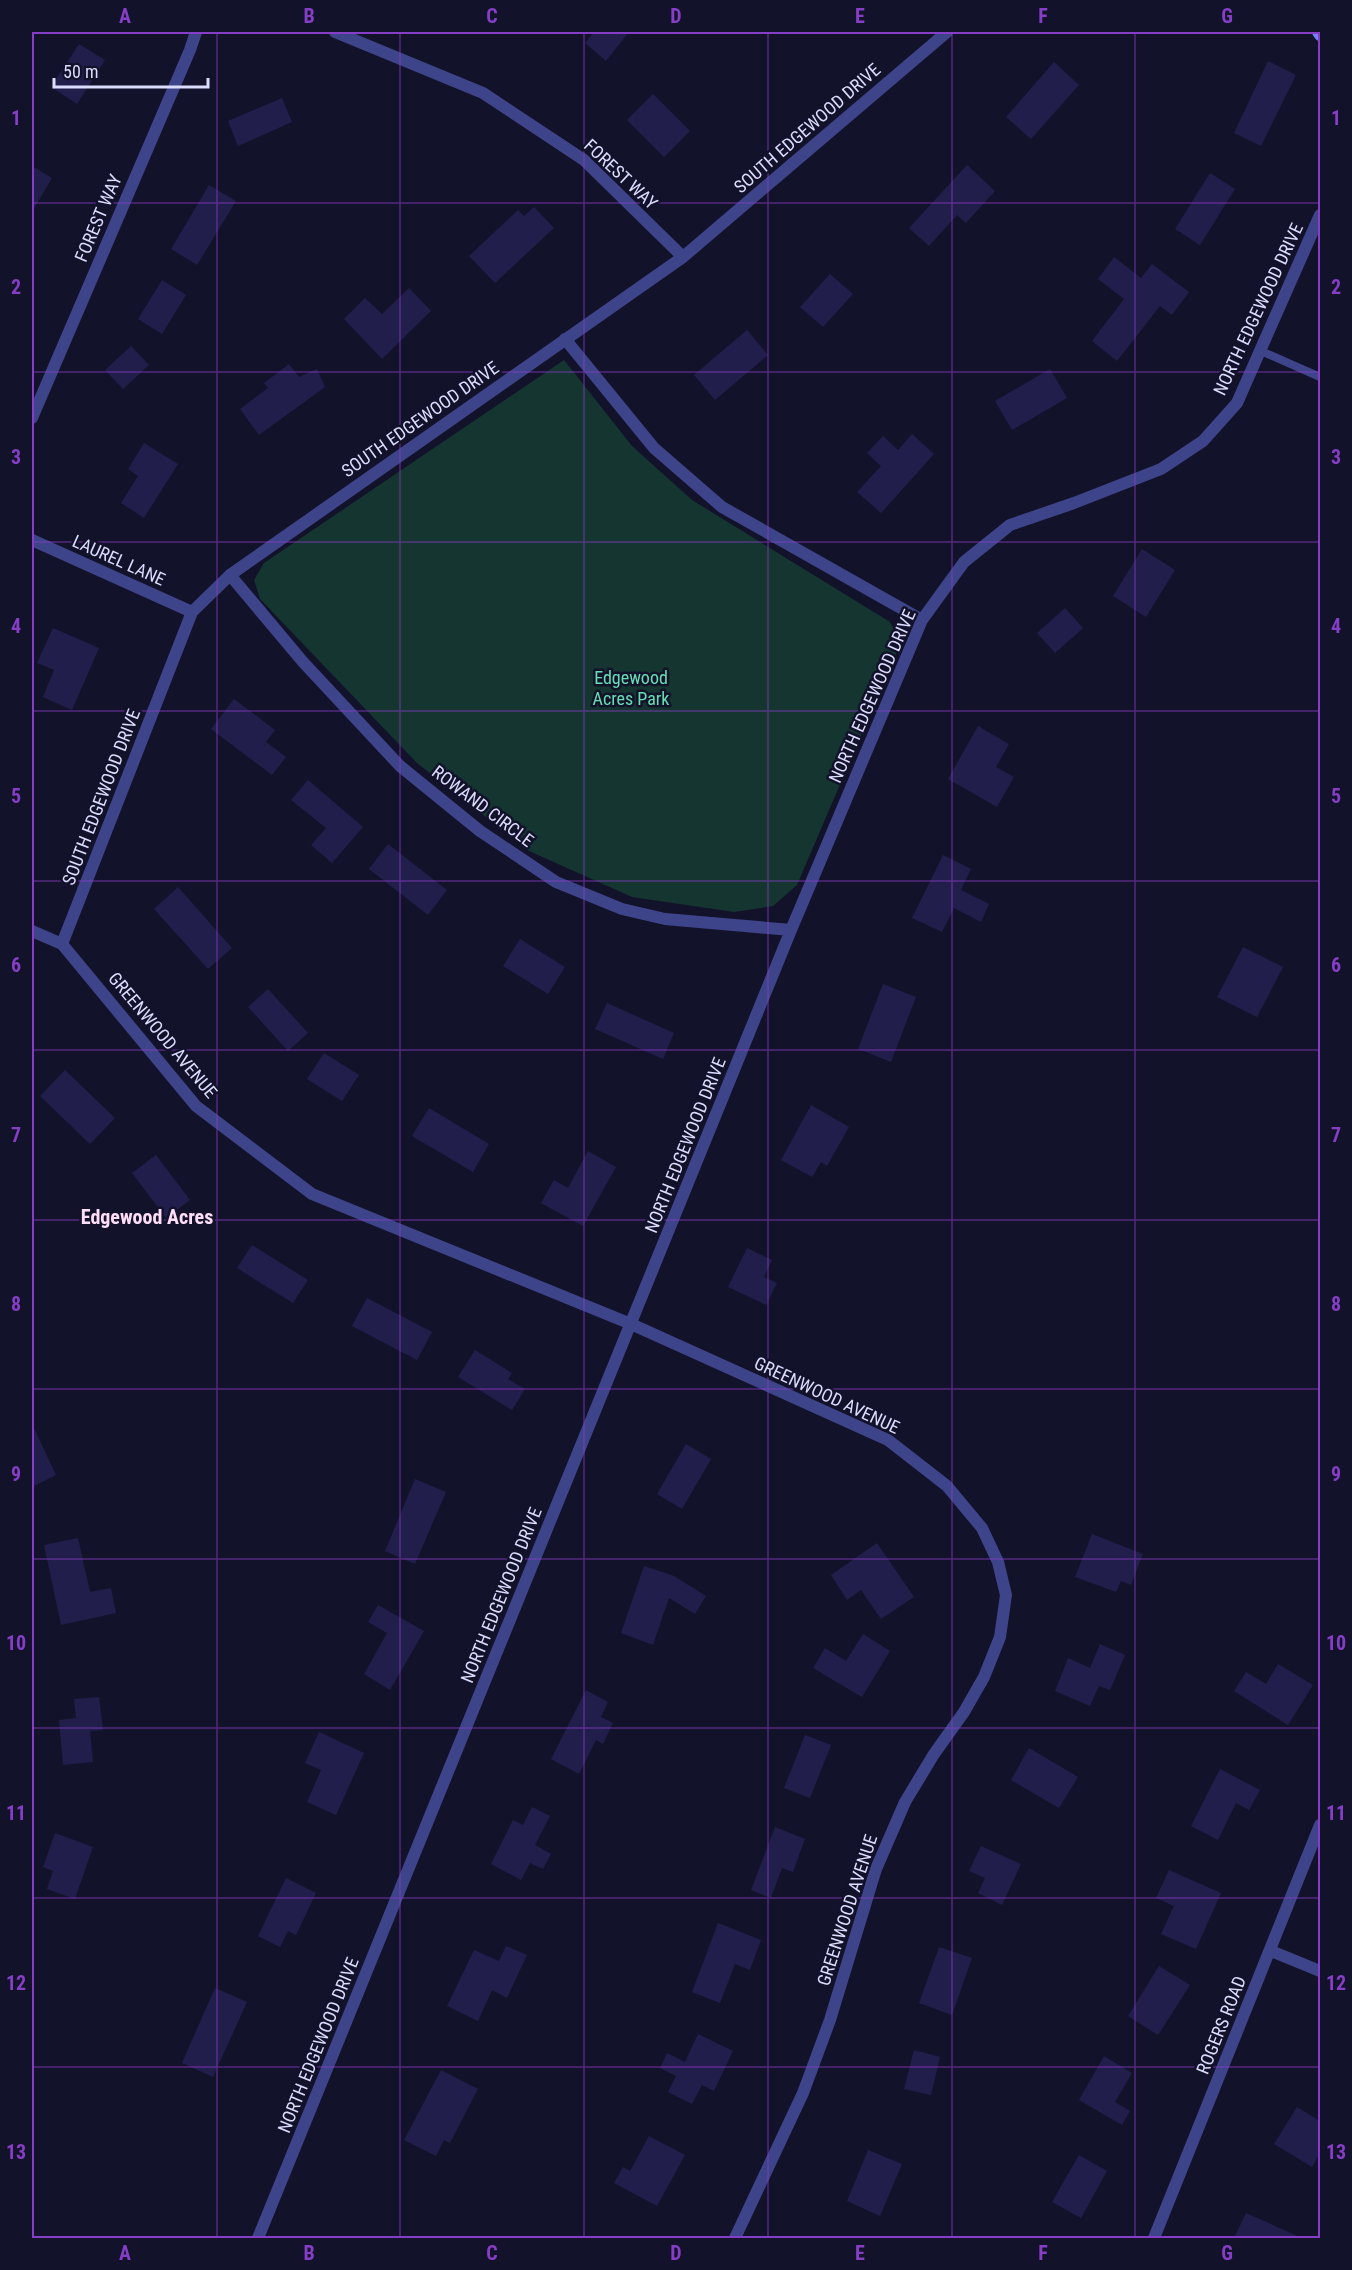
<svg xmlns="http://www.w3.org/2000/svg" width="1352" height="2270" font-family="'Roboto Condensed',sans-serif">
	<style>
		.green { fill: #153530 }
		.building { fill: #221e4c }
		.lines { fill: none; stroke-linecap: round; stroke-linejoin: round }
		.lane { stroke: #3e4489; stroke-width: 8 }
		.street { stroke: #3e4489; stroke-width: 12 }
		.secondary { stroke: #7582fd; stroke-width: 12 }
		.grid { fill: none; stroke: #853ec5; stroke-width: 1.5; stroke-opacity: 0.55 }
		.labels { text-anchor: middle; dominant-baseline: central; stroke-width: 5; stroke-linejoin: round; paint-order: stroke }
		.street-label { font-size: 18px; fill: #dcdcfe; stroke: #13122b }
		.park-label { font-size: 18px; fill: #67dfb3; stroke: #13122b }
		.neighbourhood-label { font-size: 20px; font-weight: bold; fill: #fedef7; stroke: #13122b }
		.neatline { fill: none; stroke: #853ec5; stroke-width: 2 }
		.grid-label { font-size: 20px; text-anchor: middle; font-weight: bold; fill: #853ec5 }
	</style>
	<rect width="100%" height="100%" fill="#13122b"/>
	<!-- green -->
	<path class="green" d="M 564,360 L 632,446 L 692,500 L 890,622 L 901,642 L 797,885 L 773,906 L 734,912 L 632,897 L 529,851 L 417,763 L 260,599 L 254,580 L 264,563 Z"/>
	<!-- building -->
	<path class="building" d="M 594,32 L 629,32 L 606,61 L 585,43 Z
		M 79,44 L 105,60 L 77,104 L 51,87 Z
		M 1268,61 L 1296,75 L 1261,146 L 1234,133 Z
		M 1054,62 L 1079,85 L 1031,139 L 1006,117 Z
		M 653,94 L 690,131 L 664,157 L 627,120 Z
		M 282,98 L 292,122 L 238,146 L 228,121 Z
		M 967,165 L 995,191 L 966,223 L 957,215 L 929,246 L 909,228 Z
		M 32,166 L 52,178 L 32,212 Z
		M 1210,173 L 1235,189 L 1200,245 L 1175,229 Z
		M 209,185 L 236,201 L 197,265 L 171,249 Z
		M 534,207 L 554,228 L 495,283 L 469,256 L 518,210 L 524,216 Z
		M 1114,257 L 1141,278 L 1152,264 L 1189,292 L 1172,315 L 1160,306 L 1117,361 L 1092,341 L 1124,299 L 1098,279 Z
		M 830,274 L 853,294 L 823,327 L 800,307 Z
		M 162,280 L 186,295 L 162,334 L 138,319 Z
		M 409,288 L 431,311 L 382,359 L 344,319 L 365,298 L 382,314 Z
		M 747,330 L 768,355 L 715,400 L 694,375 Z
		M 131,346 L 149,365 L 123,389 L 105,370 Z
		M 289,364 L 299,377 L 317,369 L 325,387 L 259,435 L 240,409 L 268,388 L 264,383 Z
		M 1050,369 L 1067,398 L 1012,430 L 995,401 Z
		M 912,434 L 934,454 L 881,513 L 857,492 L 881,466 L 867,453 L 883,436 L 898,450 Z
		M 144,443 L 178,464 L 144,518 L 121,503 L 138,476 L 128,469 Z
		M 1142,549 L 1175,570 L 1146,617 L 1113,596 Z
		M 1065,608 L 1083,628 L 1055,653 L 1037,633 Z
		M 53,628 L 99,648 L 72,710 L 43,697 L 54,670 L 37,663 Z
		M 234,699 L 275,730 L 266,742 L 286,757 L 272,775 L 211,729 Z
		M 978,726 L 1009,744 L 996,767 L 1014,777 L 997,807 L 948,779 Z
		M 308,780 L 363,827 L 332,863 L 311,845 L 326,828 L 291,800 Z
		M 388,844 L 447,890 L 428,915 L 369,869 Z
		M 943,855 L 971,869 L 961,890 L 989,904 L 981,922 L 954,908 L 942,932 L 912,918 Z
		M 178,887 L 232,948 L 208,969 L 154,909 Z
		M 520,939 L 565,967 L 548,994 L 503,966 Z
		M 1243,947 L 1283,967 L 1257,1017 L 1217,997 Z
		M 883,984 L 916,997 L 891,1062 L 858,1049 Z
		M 268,989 L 308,1033 L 288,1051 L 248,1007 Z
		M 607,1003 L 674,1033 L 663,1059 L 595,1029 Z
		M 324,1053 L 359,1075 L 342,1101 L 307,1079 Z
		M 65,1070 L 115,1118 L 90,1144 L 40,1096 Z
		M 811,1105 L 849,1127 L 827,1166 L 821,1162 L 812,1177 L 781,1160 Z
		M 429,1108 L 489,1144 L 473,1172 L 412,1136 Z
		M 588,1151 L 616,1167 L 583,1226 L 541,1203 L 554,1180 L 568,1188 Z
		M 156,1155 L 190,1200 L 166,1218 L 132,1173 Z
		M 252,1245 L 308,1280 L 293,1303 L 237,1268 Z
		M 747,1248 L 772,1260 L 764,1277 L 777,1283 L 766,1305 L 728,1287 Z
		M 367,1298 L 432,1332 L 417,1360 L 352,1326 Z
		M 475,1350 L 512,1373 L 508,1379 L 525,1389 L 512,1410 L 458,1377 Z
		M 32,1424 L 56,1475 L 32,1487 Z
		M 686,1444 L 711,1459 L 682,1509 L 657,1494 Z
		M 415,1479 L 446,1492 L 415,1564 L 385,1551 Z
		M 1092,1534 L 1143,1554 L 1131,1585 L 1121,1581 L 1116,1592 L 1075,1577 Z
		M 78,1538 L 90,1592 L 111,1588 L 116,1613 L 61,1625 L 44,1545 Z
		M 877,1543 L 914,1597 L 881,1619 L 861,1590 L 847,1600 L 831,1575 Z
		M 644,1566 L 674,1576 L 706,1596 L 695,1614 L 669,1598 L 653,1645 L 621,1633 Z
		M 378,1605 L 424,1631 L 390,1690 L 364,1674 L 387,1633 L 368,1622 Z
		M 863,1634 L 890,1651 L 862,1697 L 813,1668 L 825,1648 L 846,1661 Z
		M 1100,1644 L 1125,1655 L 1110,1690 L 1099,1686 L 1090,1706 L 1055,1691 L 1068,1658 L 1090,1668 Z
		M 1278,1664 L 1313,1685 L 1288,1725 L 1234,1691 L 1246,1672 L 1266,1684 Z
		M 586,1690 L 608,1702 L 601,1717 L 613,1723 L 603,1744 L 596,1740 L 579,1774 L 551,1759 Z
		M 99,1697 L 103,1730 L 90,1731 L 93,1762 L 63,1765 L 59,1720 L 76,1718 L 74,1699 Z
		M 319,1732 L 364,1753 L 336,1815 L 307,1802 L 321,1770 L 305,1763 Z
		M 805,1735 L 831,1745 L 810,1798 L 784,1788 Z
		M 1029,1748 L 1078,1777 L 1059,1808 L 1011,1780 Z
		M 1220,1769 L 1260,1790 L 1249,1810 L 1236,1803 L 1218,1840 L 1191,1826 Z
		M 532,1807 L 550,1816 L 535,1845 L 551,1854 L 543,1869 L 530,1863 L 521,1880 L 491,1864 L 513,1820 L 523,1825 Z
		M 775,1827 L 805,1839 L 793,1872 L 782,1868 L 771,1898 L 751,1890 Z
		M 55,1833 L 93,1847 L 75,1899 L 47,1889 L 53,1871 L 43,1867 Z
		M 981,1846 L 1021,1864 L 1002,1905 L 978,1893 L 985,1878 L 969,1871 Z
		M 1169,1870 L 1221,1893 L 1196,1949 L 1161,1934 L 1174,1906 L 1156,1898 Z
		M 286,1878 L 316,1893 L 296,1935 L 288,1931 L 280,1947 L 258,1936 Z
		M 718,1923 L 761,1940 L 750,1970 L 735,1964 L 720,2003 L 692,1992 Z
		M 506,1946 L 527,1955 L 507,1998 L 492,1990 L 478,2021 L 447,2006 L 474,1950 L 499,1961 Z
		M 939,1947 L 972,1958 L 952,2015 L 919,2003 Z
		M 1159,1966 L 1190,1985 L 1158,2035 L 1128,2016 Z
		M 215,1988 L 247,2002 L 213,2077 L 182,2063 Z
		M 698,2034 L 733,2051 L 714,2091 L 702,2085 L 692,2104 L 668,2092 L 676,2076 L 660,2068 L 667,2053 L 685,2062 Z
		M 914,2050 L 940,2057 L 931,2095 L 904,2089 Z
		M 1104,2056 L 1132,2073 L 1115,2102 L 1130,2111 L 1122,2125 L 1079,2100 Z
		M 441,2070 L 478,2089 L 450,2143 L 444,2140 L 436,2156 L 404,2140 Z
		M 1297,2107 L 1320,2121 L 1320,2153 L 1312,2167 L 1274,2144 Z
		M 649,2136 L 685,2155 L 657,2206 L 614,2183 L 623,2167 L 630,2171 Z
		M 868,2150 L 902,2164 L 880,2216 L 847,2201 Z
		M 1079,2155 L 1107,2171 L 1081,2218 L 1052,2202 Z
		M 1246,2213 L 1302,2238 L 1234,2238 Z"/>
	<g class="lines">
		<!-- lane -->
		<path class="lane" d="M 1261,351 L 1320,377"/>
		<!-- street -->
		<path class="street" d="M 335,32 L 483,93 L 584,160 L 683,257
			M 565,339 L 654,448 L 722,507 L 922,620
			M 32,418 L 190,50 L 196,32
			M 32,540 L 192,612
			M 230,575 L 303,662 L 400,766 L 480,831 L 556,882 L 622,909 L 665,919 L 791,930
			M 32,931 L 62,944 L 196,1106 L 312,1194 L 631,1324 L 888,1440 L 947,1486 L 982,1528 L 998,1562 L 1006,1595 L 1000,1637 L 984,1677 L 964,1712 L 934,1754 L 905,1802 L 876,1869 L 830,2020 L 803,2093 L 735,2238
			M 62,944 L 192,612 L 230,575 L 683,257 L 947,32
			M 1271,1951 L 1320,1971
			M 258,2238 L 791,930 L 922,620 L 964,562 L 1010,525 L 1074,503 L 1161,469 L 1203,441 L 1237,403 L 1320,215
			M 1154,2238 L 1320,1825"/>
		<!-- secondary -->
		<path class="secondary" d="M 1318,32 L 1320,35"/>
	</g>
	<!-- grid -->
	<path class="grid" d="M 217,32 L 217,2238M 400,32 L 400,2238M 584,32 L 584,2238M 768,32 L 768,2238M 952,32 L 952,2238M 1135,32 L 1135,2238M 32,203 L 1320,203M 32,372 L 1320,372M 32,542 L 1320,542M 32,711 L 1320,711M 32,881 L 1320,881M 32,1050 L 1320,1050M 32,1220 L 1320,1220M 32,1389 L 1320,1389M 32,1559 L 1320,1559M 32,1728 L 1320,1728M 32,1898 L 1320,1898M 32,2067 L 1320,2067"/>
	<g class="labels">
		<!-- street labels -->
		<g class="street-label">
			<text transform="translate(807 128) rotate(-41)">SOUTH EDGEWOOD DRIVE</text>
			<text transform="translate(621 174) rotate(43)">FOREST WAY</text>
			<text transform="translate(98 218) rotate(-67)">FOREST WAY</text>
			<text transform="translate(1258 309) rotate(-65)">NORTH EDGEWOOD DRIVE</text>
			<text transform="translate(420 419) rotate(-35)">SOUTH EDGEWOOD DRIVE</text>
			<text transform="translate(119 560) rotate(24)">LAUREL LANE</text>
			<text transform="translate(872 696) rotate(-66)">NORTH EDGEWOOD DRIVE</text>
			<text transform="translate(101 797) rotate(-69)">SOUTH EDGEWOOD DRIVE</text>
			<text transform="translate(483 806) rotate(37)">ROWAND CIRCLE</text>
			<text transform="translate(163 1035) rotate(50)">GREENWOOD AVENUE</text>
			<text transform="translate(685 1145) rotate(-68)">NORTH EDGEWOOD DRIVE</text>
			<text transform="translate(827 1395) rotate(25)">GREENWOOD AVENUE</text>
			<text transform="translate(501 1595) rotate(-68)">NORTH EDGEWOOD DRIVE</text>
			<text transform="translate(847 1910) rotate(-72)">GREENWOOD AVENUE</text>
			<text transform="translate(1221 2025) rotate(-68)">ROGERS ROAD</text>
			<text transform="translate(318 2045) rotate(-68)">NORTH EDGEWOOD DRIVE</text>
		</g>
		<!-- park labels -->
		<g class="park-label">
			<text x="631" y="677">Edgewood<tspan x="631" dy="21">Acres Park</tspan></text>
		</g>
		<!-- neighbourhood labels -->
		<g class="neighbourhood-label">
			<text x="147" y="1217">Edgewood Acres</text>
		</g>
	</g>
	<!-- border -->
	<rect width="1352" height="2270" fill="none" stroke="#13122b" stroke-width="66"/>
	<!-- scale -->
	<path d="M54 78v9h154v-9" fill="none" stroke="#dcdcfe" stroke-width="3"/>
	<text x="63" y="78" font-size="18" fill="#dcdcfe" stroke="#13122b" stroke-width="4.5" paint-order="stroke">50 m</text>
	<rect x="33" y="33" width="1286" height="2204" class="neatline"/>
	<g class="grid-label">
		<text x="125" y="23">A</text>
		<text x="309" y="23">B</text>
		<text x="492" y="23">C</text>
		<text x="676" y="23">D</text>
		<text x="860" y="23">E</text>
		<text x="1043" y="23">F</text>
		<text x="1227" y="23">G</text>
		<text x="16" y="125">1</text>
		<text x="1336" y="125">1</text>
		<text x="16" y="294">2</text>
		<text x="1336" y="294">2</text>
		<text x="16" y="464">3</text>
		<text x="1336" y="464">3</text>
		<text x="16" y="633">4</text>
		<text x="1336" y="633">4</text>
		<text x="16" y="803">5</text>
		<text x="1336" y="803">5</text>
		<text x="16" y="972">6</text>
		<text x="1336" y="972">6</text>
		<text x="16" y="1142">7</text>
		<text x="1336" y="1142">7</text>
		<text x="16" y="1311">8</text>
		<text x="1336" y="1311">8</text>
		<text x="16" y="1481">9</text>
		<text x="1336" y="1481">9</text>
		<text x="16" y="1650">10</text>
		<text x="1336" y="1650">10</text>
		<text x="16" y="1820">11</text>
		<text x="1336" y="1820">11</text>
		<text x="16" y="1990">12</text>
		<text x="1336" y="1990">12</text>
		<text x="16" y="2159">13</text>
		<text x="1336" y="2159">13</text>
		<text x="125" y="2260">A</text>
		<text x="309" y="2260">B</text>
		<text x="492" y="2260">C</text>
		<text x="676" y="2260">D</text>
		<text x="860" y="2260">E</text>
		<text x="1043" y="2260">F</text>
		<text x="1227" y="2260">G</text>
	</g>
</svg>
